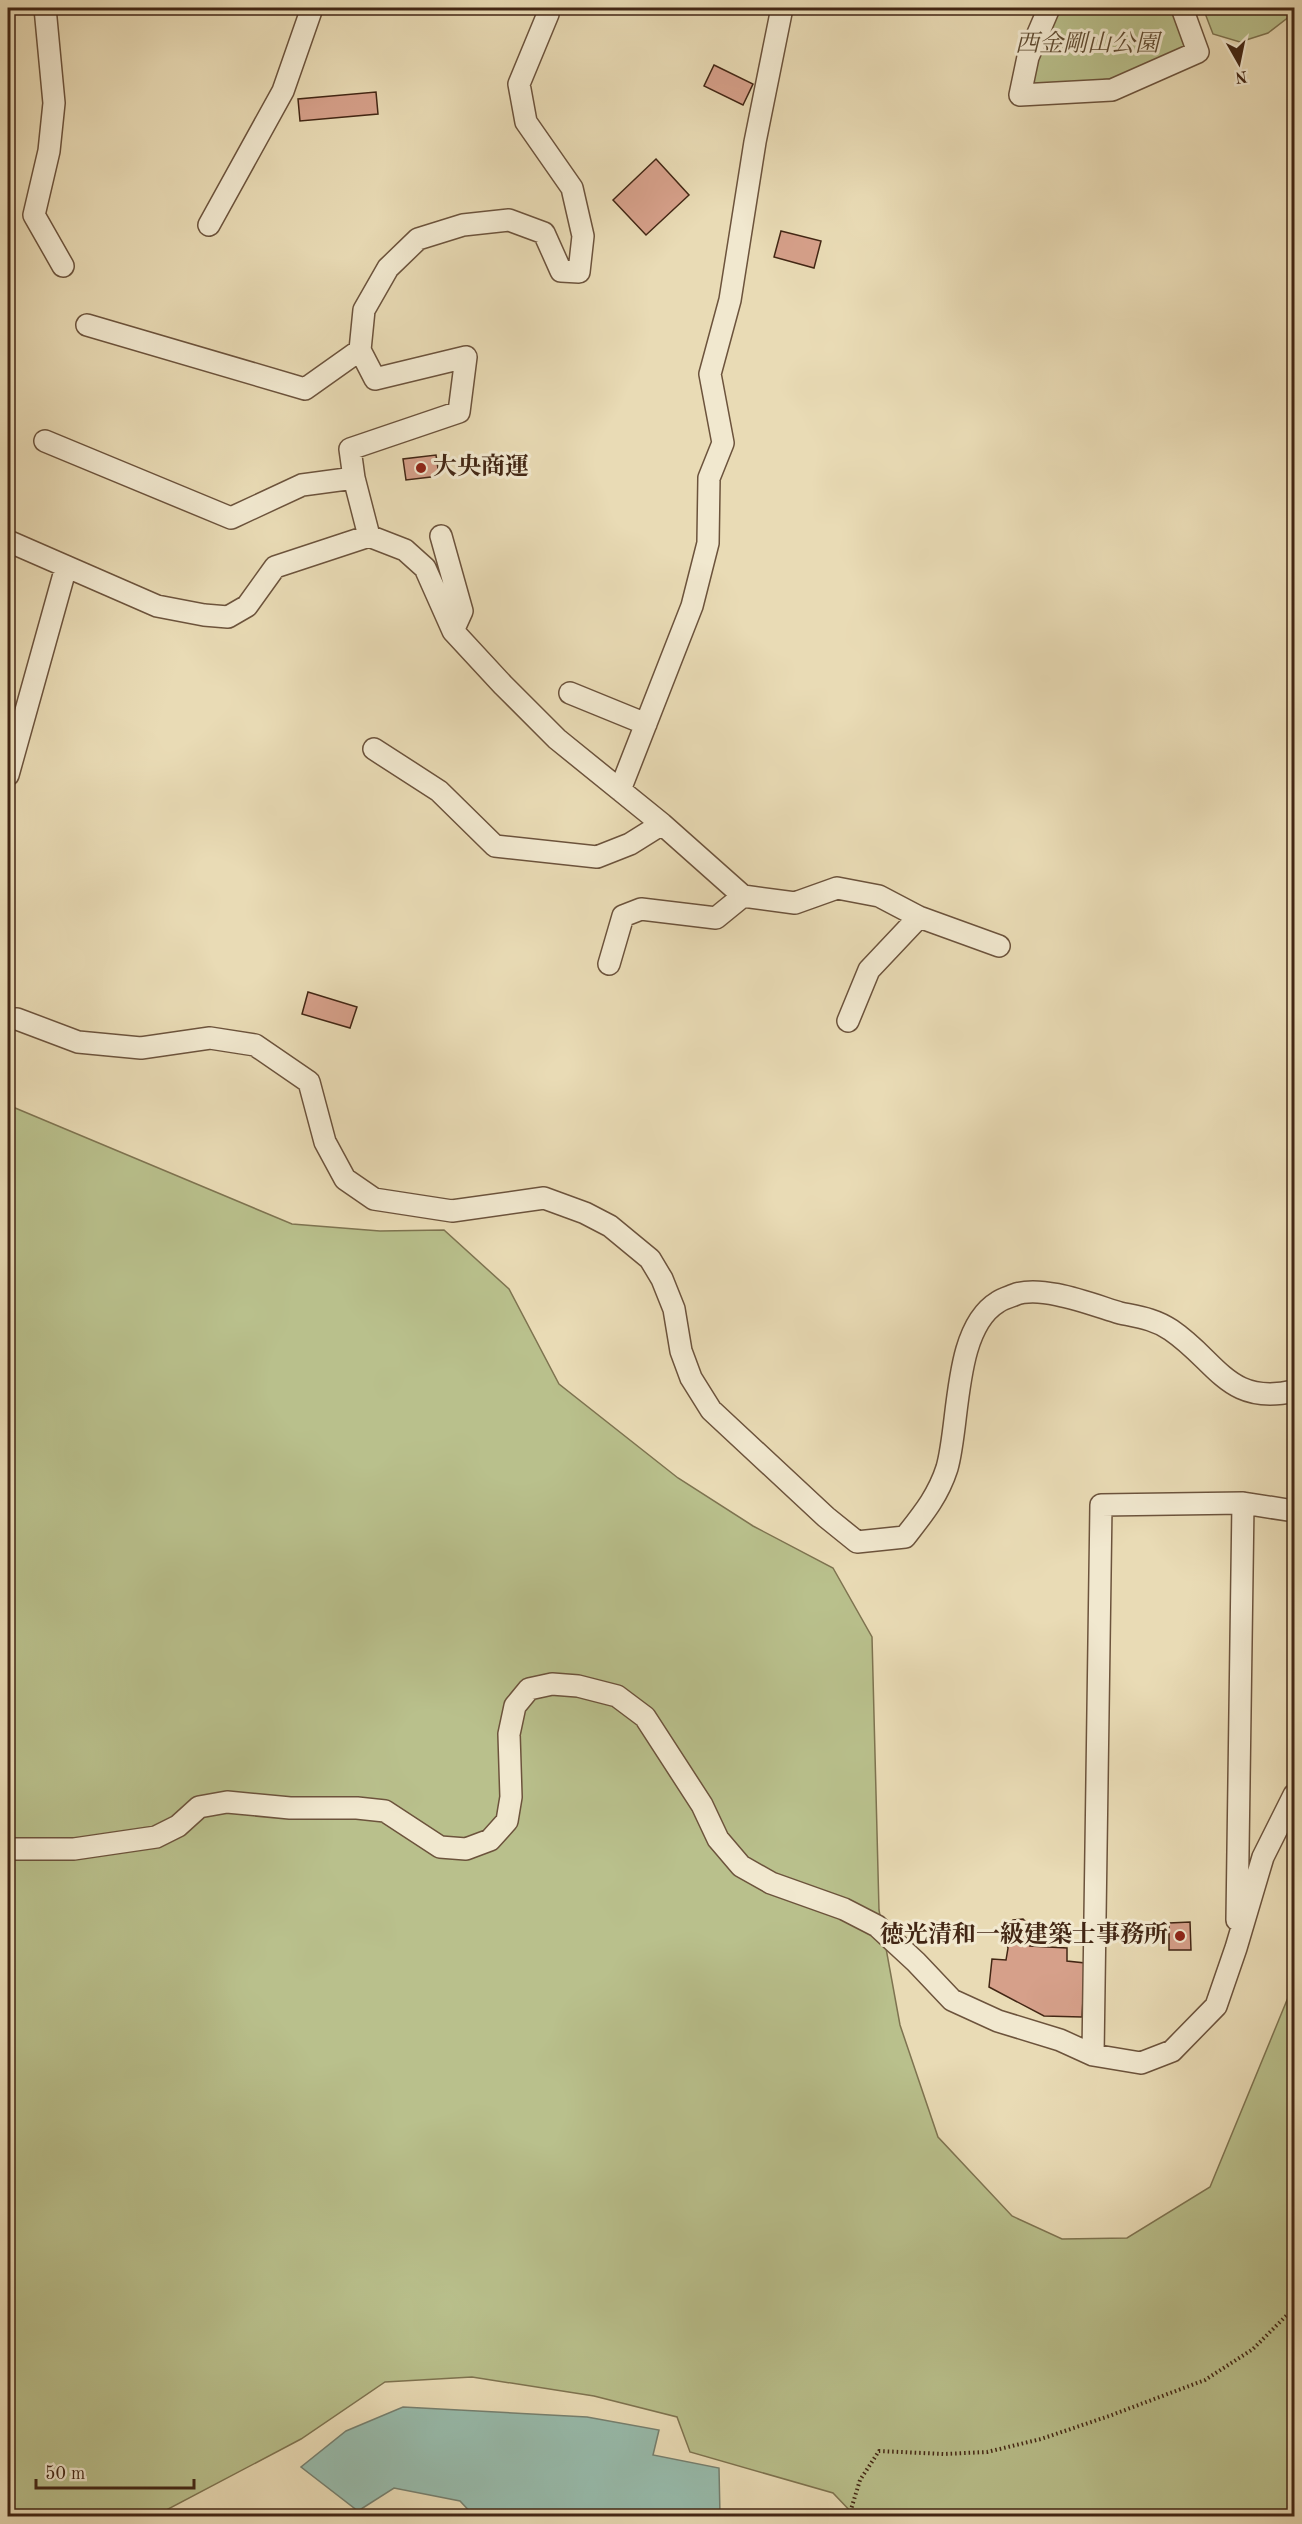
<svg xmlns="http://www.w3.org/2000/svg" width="1302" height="2524" font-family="'Old Standard TT','Noto Serif JP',serif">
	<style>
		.green { fill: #b9c08c; stroke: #7e7350; stroke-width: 1.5 }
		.water { fill: #97bbac; stroke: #757f6f; stroke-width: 1.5 }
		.building { fill: #d6a08a; stroke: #422614; stroke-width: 1.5 }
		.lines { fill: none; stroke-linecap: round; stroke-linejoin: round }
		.street-casing { stroke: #6c533c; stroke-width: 24 }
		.path { stroke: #422614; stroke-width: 4; stroke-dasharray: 1.5 3; stroke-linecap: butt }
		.street { stroke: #f1e8cf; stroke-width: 21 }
		.poi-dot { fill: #8f2418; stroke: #f1e8cf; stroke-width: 2 }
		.labels { text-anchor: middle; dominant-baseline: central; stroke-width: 6; stroke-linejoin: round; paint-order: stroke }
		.park-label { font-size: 24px; font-style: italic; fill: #604c32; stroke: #f1e8cf }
		.poi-label { font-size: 24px; font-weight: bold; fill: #422614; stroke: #f1e8cf; text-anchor: start }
	</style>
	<rect width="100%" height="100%" fill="#e9dbb5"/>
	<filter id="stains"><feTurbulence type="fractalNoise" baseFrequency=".00333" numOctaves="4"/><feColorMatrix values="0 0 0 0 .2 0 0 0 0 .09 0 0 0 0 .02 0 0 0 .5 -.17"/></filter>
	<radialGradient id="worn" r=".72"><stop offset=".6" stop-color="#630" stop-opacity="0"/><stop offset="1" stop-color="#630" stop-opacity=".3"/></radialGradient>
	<!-- green -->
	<path class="green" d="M 1060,8 L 1170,8 L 1188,48 L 1115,78 L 1072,84 L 1030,88 L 1035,59 Z
		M 1203,8 L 1294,8 L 1294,13 L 1268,33 L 1240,42 L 1213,34 Z
		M 8,1105 L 292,1224 L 380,1231 L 444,1230 L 509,1289 L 559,1384 L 678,1478 L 753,1526 L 833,1568 L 872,1637 L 879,1910 L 900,2025 L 938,2137 L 1012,2216 L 1062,2239 L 1127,2238 L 1210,2187 L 1294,1983 L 1294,2516 L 855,2516 L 833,2493 L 690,2452 L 677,2417 L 594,2396 L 472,2377 L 385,2382 L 301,2439 L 155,2516 L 8,2516 Z"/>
	<!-- water -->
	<path class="water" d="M 403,2407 L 587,2417 L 659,2430 L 653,2455 L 719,2468 L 720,2516 L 474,2516 L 460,2501 L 394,2488 L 358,2511 L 301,2467 L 346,2431 Z"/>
	<!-- building -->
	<path class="building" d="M 714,65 L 753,84 L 743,105 L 704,86 Z
		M 376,92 L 378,114 L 300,121 L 298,99 Z
		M 656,159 L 689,195 L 646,235 L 613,200 Z
		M 781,231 L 821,241 L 814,268 L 774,257 Z
		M 436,455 L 439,476 L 406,480 L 403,459 Z
		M 308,992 L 357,1007 L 350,1028 L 302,1014 Z
		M 1023,1919 L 1034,1930 L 1035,1937 L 1030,1946 L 1067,1948 L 1067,1961 L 1085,1963 L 1082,2017 L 1044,2016 L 989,1987 L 992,1959 L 1006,1960 L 1008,1948 L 1004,1934 L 1005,1928 L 1013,1920 Z
		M 1190,1922 L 1191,1950 L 1169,1950 L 1169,1923 Z"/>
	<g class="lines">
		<!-- street casing -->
		<g class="street-casing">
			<path id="street" d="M 45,8 L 54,103 L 49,151 L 34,215 L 63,266
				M 1049,8 L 1028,57 L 1020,95 L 1112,90 L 1198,52 L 1182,8
				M 209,225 L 283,91 L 312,8
				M 87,325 L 305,389 L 360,350
				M 45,441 L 231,518 L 302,485 L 354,478
				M 369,536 L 354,478 L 350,449 L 459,412 L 466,357 L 375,379 L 360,350 L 364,310 L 388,268 L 418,239 L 463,225 L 509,220 L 544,233 L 561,271 L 579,272 L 583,236 L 572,188 L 526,122 L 519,84 L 548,14 L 549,8
				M 441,536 L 462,611 L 453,631
				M 8,541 L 157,606 L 204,615 L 228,617 L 247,606 L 275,567 L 369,536 L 405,550 L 425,568 L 453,631 L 503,685 L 557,739 L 662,824 L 743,896 L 795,903 L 837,888 L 879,896 L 919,917 L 999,946
				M 570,693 L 646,724
				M 374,749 L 439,791 L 495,846 L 597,857 L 630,844 L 662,824
				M 8,775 L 66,567
				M 620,790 L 692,606 L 708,543 L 709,478 L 723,443 L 710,374 L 730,300 L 755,142 L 782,8
				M 609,964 L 623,916 L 641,909 L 716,918 L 743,896
				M 8,1019 L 17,1019 L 78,1042 L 141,1048 L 210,1038 L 255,1045 L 309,1082 L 325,1142 L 345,1179 L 374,1199 L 452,1211 L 544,1198 L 585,1213 L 610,1226 L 650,1259 L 662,1279 L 674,1309 L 681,1351 L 691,1378 L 711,1410 L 826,1517 L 857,1542 L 905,1537 C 923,1514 938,1496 947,1468 C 960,1423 953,1329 998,1302 C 1002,1299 1009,1297 1014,1295 C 1041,1284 1093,1305 1120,1313 C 1139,1317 1155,1319 1171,1330 C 1218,1362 1228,1406 1294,1391
				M 848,1021 L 869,970 L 919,917
				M 8,1849 L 74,1849 L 156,1837 L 178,1826 L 199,1807 L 227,1802 L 290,1808 L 357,1808 L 385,1811 L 440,1847 L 466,1849 L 490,1840 L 507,1821 L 511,1797 L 509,1734 L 515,1706 L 529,1689 L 552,1684 L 578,1686 L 617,1696 L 645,1717 L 702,1805 L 718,1839 L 741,1866 L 771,1883 L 844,1909 L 877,1926 L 916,1962 L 952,2000 L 998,2021 L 1060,2040 L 1093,2055 L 1141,2063 L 1172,2051 L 1216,2006 L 1236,1948 L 1263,1857 L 1294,1795
				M 1237,1920 L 1243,1503
				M 1093,2055 L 1101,1505 L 1243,1503 L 1294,1511"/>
		</g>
		<!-- path -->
		<path class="path" d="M 849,2516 L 860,2480 L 879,2451 L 944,2454 L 987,2452 L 1041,2439 L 1109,2416 L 1205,2380 L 1253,2349 L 1294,2308"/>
		<!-- street -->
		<use href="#street" class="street"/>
	</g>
	<!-- markers -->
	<g class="poi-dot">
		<circle cx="421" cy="468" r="6"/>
		<circle cx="1180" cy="1936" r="6"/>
	</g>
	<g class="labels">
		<!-- park labels -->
		<g class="park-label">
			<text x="1087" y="45">西金剛山公園</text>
		</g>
		<!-- poi labels -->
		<g class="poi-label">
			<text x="433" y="468">大央商運</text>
			<text x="1168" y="1936" text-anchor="end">徳光清和一級建築士事務所</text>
		</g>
	</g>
	<!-- margin -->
	<rect width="1302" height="2524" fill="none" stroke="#e9dbb5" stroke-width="30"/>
	<rect x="9" y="9" width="1284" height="2506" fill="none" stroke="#422614" stroke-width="3"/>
	<rect x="15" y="15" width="1272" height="2494" fill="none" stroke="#422614" stroke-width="1.5"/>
	<!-- north arrow -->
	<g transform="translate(1239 63) rotate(171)" stroke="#f1e8cf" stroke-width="4.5" paint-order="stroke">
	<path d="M0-4.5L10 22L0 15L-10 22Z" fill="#422614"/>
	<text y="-9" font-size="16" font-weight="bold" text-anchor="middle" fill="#422614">N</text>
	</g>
	<!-- scale -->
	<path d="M36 2479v9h158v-9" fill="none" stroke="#422614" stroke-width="3"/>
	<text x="45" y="2479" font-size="18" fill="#422614" stroke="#f1e8cf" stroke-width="4.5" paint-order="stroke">50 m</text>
	<rect width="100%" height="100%" filter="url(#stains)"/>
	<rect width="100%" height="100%" fill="url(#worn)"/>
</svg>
